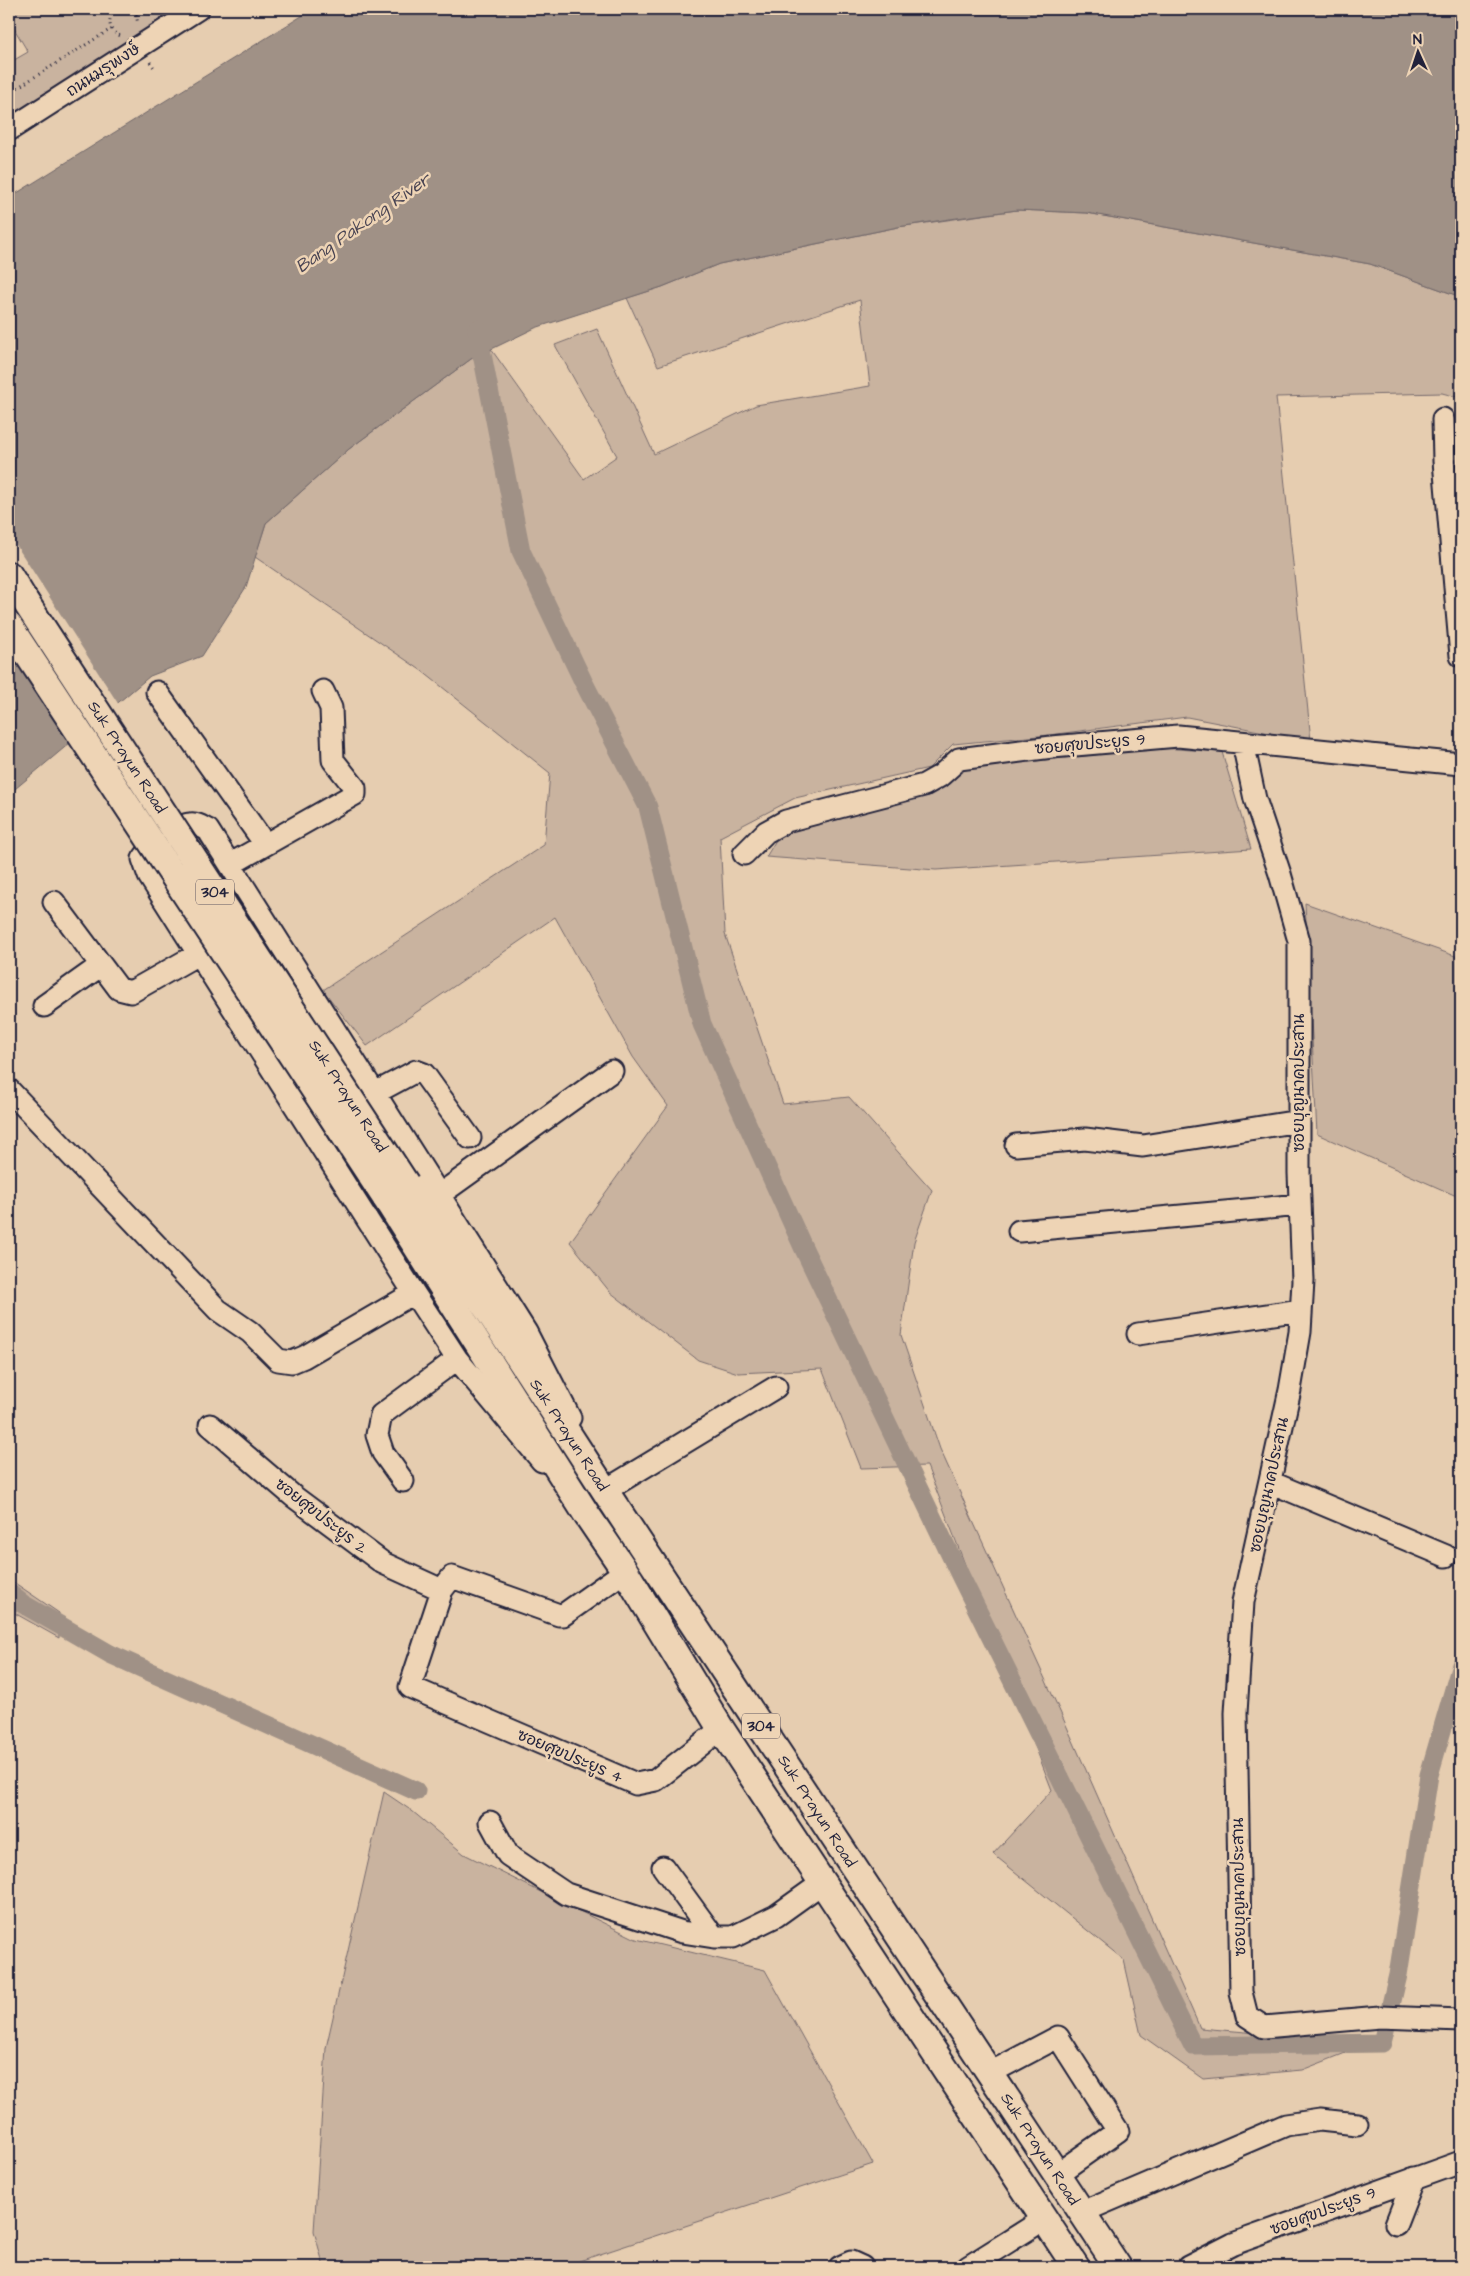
<svg xmlns="http://www.w3.org/2000/svg" width="1470" height="2276" font-family="'Architects Daughter','Playpen Sans Thai',sans-serif">
	<style>
		.green { fill: #c9b39f; stroke: #766a6d }
		.water { fill: #a09186; stroke: #6e6568 }
		.pier { fill: #e6cdb0 }
		.lines { fill: none; stroke-linecap: round; stroke-linejoin: round }
		.canal { stroke: #a09186; stroke-width: 19 }
		.minor-casing { stroke: #22223b; stroke-width: 25 }
		.major-casing { stroke: #22223b; stroke-width: 30 }
		.path { stroke: #22223b; stroke-width: 3; stroke-dasharray: 1 4; stroke-linecap: butt }
		.minor { stroke: #eed4b5; stroke-width: 21 }
		.major { stroke: #eed4b5; stroke-width: 26 }
		.major-bridge-casing { stroke: #22223b; stroke-width: 30; stroke-linecap: butt }
		.major-bridge { stroke: #eed4b5; stroke-width: 26 }
		.wall { fill: #9c8b7e; stroke: #22223b }
		.labels { text-anchor: middle; dominant-baseline: central; stroke-width: 5; stroke-linejoin: round; paint-order: stroke }
		.shield { fill: #eed4b5; stroke: #5f5760; stroke-width: 1 }
		.shield-label { font-size: 15px; font-weight: bold; fill: #22223b }
		.street-label { font-size: 16px; fill: #22223b; stroke: #eed4b5 }
		.water-label { font-size: 18px; font-style: italic; fill: #484352; stroke: #eed4b5 }
	</style>
	<rect width="100%" height="100%" fill="#e6cdb0"/>
	<filter id="ink" filterUnits="userSpaceOnUse"><feTurbulence type="fractalNoise" baseFrequency=".02" numOctaves="2"/><feDisplacementMap in="SourceGraphic" scale="10" xChannelSelector="R" yChannelSelector="G"/><feConvolveMatrix kernelMatrix="1 2 1 2 8 2 1 2 1" color-interpolation-filters="sRGB"/></filter>
	<g filter="url(#ink)">
		<!-- green -->
		<path class="green" d="M 9,9 L 187,9 L 9,122 L 9,63 L 28,52 L 9,20 Z
			M 1017,210 L 1087,213 L 1370,264 L 1461,297 L 1461,398 L 1442,393 L 1276,397 L 1311,741 L 1187,717 L 1049,735 L 953,744 L 929,768 L 795,798 L 720,837 L 725,934 L 783,1104 L 849,1097 L 932,1190 L 914,1242 L 901,1335 L 940,1449 L 1067,1727 L 1200,2028 L 1371,2043 L 1302,2070 L 1203,2079 L 1141,2035 L 1124,1960 L 993,1854 L 1052,1790 L 927,1466 L 861,1468 L 822,1369 L 738,1373 L 698,1360 L 610,1292 L 570,1242 L 668,1106 L 633,1057 L 555,917 L 367,1046 L 323,990 L 544,845 L 550,773 L 422,671 L 255,557 L 266,523 L 349,449 L 471,359 L 491,349 L 584,479 L 617,456 L 555,345 L 597,329 L 654,454 L 756,405 L 870,386 L 860,300 L 658,366 L 627,298 L 662,287 L 719,264 L 898,227 Z
			M 1162,748 L 1222,752 L 1251,849 L 936,870 L 766,857 L 779,835 L 859,810 L 966,768 Z
			M 1305,903 L 1461,958 L 1461,1198 L 1317,1134 Z
			M 9,1579 L 59,1613 L 59,1638 L 9,1610 Z
			M 384,1792 L 412,1811 L 464,1854 L 636,1939 L 765,1970 L 873,2164 L 561,2267 L 324,2267 L 314,2231 L 326,2048 Z"/>
		<!-- water -->
		<path class="water" d="M 313,9 L 1461,9 L 1461,297 L 1370,264 L 1087,213 L 1017,210 L 950,219 L 898,227 L 719,264 L 662,287 L 535,328 L 471,359 L 349,449 L 266,523 L 246,587 L 202,656 L 150,676 L 9,794 L 9,198 Z"/>
		<!-- pier -->
		<path class="pier" d="M 9,534 L 119,705 L 72,745 L 9,648 Z"/>
		<g class="lines">
			<!-- canal -->
			<path class="canal" d="M 477,329 L 521,551 L 583,681 L 648,807 L 702,1024 L 803,1247 L 959,1573 L 1193,2046 L 1382,2043 L 1398,1975 L 1429,1775 L 1461,1665
				M 9,1593 L 23,1604 L 110,1654 L 416,1791"/>
			<!-- minor casing -->
			<g class="minor-casing">
				<path id="minor" d="M 9,130 L 198,9
					M 1443,419 L 1444,461 L 1461,656
					M 157,692 L 265,844
					M 1243,743 L 1255,799 L 1280,874 L 1299,941 L 1299,1173 L 1303,1281 L 1300,1332 L 1290,1390 L 1243,1602 L 1236,1713 L 1241,1992 L 1247,2016 L 1264,2027 L 1380,2017 L 1461,2020
					M 744,854 L 766,832 L 786,821 L 924,785 L 940,776 L 959,759 L 1052,747 L 1178,736 L 1461,764
					M 231,864 L 355,794 L 355,788 L 333,760 L 331,708 L 323,691
					M 54,902 L 119,989 L 131,992 L 198,954
					M 44,1006 L 100,966
					M 9,1090 L 218,1310 L 250,1332 L 278,1360 L 292,1362 L 304,1357 L 414,1293
					M 375,1093 L 416,1071 L 424,1074 L 470,1138
					M 1016,1145 L 1085,1139 L 1143,1146 L 1299,1121
					M 439,1195 L 612,1071
					M 1019,1231 L 1300,1205
					M 1138,1334 L 1301,1310
					M 210,1425 L 293,1496 L 383,1563 L 442,1590
					M 542,1461 L 457,1359 L 414,1293 L 149,876 L 143,859 C 149,849 178,824 190,824 C 197,823 202,827 208,830 L 526,1332 L 570,1418
					M 403,1481 L 383,1453 L 377,1435 L 381,1415 L 457,1359
					M 1270,1482 L 1446,1556
					M 606,1490 L 776,1387
					M 625,1571 L 563,1615 L 559,1615 L 452,1577 L 442,1590 L 410,1687 L 636,1784 L 656,1780 L 721,1729
					M 490,1822 L 508,1855 L 566,1894 L 682,1932 L 714,1937
					M 663,1867 L 714,1937 L 733,1937 L 776,1916 L 822,1883
					M 990,2073 L 1058,2037 L 1118,2131 L 1057,2174
					M 1082,2212 L 1286,2125 L 1320,2120 L 1357,2124
					M 1396,2224 L 1414,2178
					M 840,2267 L 851,2262 L 862,2267
					M 968,2267 L 1046,2218
					M 1188,2267 L 1233,2244 L 1461,2162"/>
			</g>
			<!-- major casing -->
			<g class="major-casing">
				<path id="major" d="M 9,575 L 25,601
					M 406,1184 L 611,1500 L 1118,2267
					M 385,1197 L 587,1515 L 625,1571 L 721,1729 L 1076,2267"/>
			</g>
			<!-- path -->
			<path class="path" d="M 120,9 L 111,15 C 108,25 111,33 121,36
				M 128,9 L 136,14 L 138,24
				M 136,14 L 144,9
				M 150,62 L 155,69
				M 9,93 L 111,29"/>
			<!-- minor -->
			<use href="#minor" class="minor"/>
			<!-- major -->
			<use href="#major" class="major"/>
			<!-- major-bridge casing -->
			<g class="major-bridge-casing">
				<path id="major-bridge" d="M 25,601 L 406,1184
					M 9,626 L 385,1197"/>
			</g>
			<!-- major-bridge -->
			<use href="#major-bridge" class="major-bridge"/>
		</g>
		<!-- wall -->
		<path class="wall" d="M 9,9 L 18,9 L 9,14 Z"/>
	</g>
	<g class="labels">
		<!-- shield labels -->
		<g class="shield">
			<rect x="196" y="879.5" width="38" height="25" rx="4"/>
			<rect x="742" y="1713.5" width="38" height="25" rx="4"/>
		</g>
		<g class="shield-label">
			<text x="215" y="892">304</text>
			<text x="761" y="1726">304</text>
		</g>
		<!-- street labels -->
		<g class="street-label">
			<text transform="translate(103 70) rotate(-33)">ถนนมรุพงษ์</text>
			<text transform="translate(1090 744) rotate(-5)">ซอยศุขประยูร 9</text>
			<text transform="translate(127 757) rotate(57)">Suk Prayun Road</text>
			<text transform="translate(1299 1083) rotate(-90)">ซอยบุญนาคประสาน</text>
			<text transform="translate(348 1096) rotate(57)">Suk Prayun Road</text>
			<text transform="translate(569 1435) rotate(57)">Suk Prayun Road</text>
			<text transform="translate(1269 1485) rotate(-78)">ซอยบุญนาคประสาน</text>
			<text transform="translate(321 1516) rotate(38)">ซอยศุขประยูร 2</text>
			<text transform="translate(570 1756) rotate(23)">ซอยศุขประยูร 4</text>
			<text transform="translate(817 1811) rotate(57)">Suk Prayun Road</text>
			<text transform="translate(1239 1887) rotate(-91)">ซอยบุญนาคประสาน</text>
			<text transform="translate(1040 2149) rotate(57)">Suk Prayun Road</text>
			<text transform="translate(1323 2211) rotate(-20)">ซอยศุขประยูร 9</text>
		</g>
		<!-- water labels -->
		<g class="water-label">
			<text transform="translate(363 223) rotate(-35)">Bang Pakong River</text>
		</g>
	</g>
	<!-- margin -->
	<rect width="1470" height="2276" fill="none" stroke="#eed4b5" stroke-width="30"/>
	<rect x="15" y="15" width="1440" height="2246" fill="none" stroke="#22223b" stroke-width="2" filter="url(#ink)"/>
	<!-- north arrow -->
	<g transform="translate(1418 52) rotate(357)" stroke="#eed4b5" stroke-width="4" paint-order="stroke">
	<path d="M0-4L9 19L0 12L-9 19Z" fill="#22223b"/>
	<text y="-8" font-size="14" font-weight="bold" text-anchor="middle" fill="#22223b">N</text>
	</g>
</svg>
